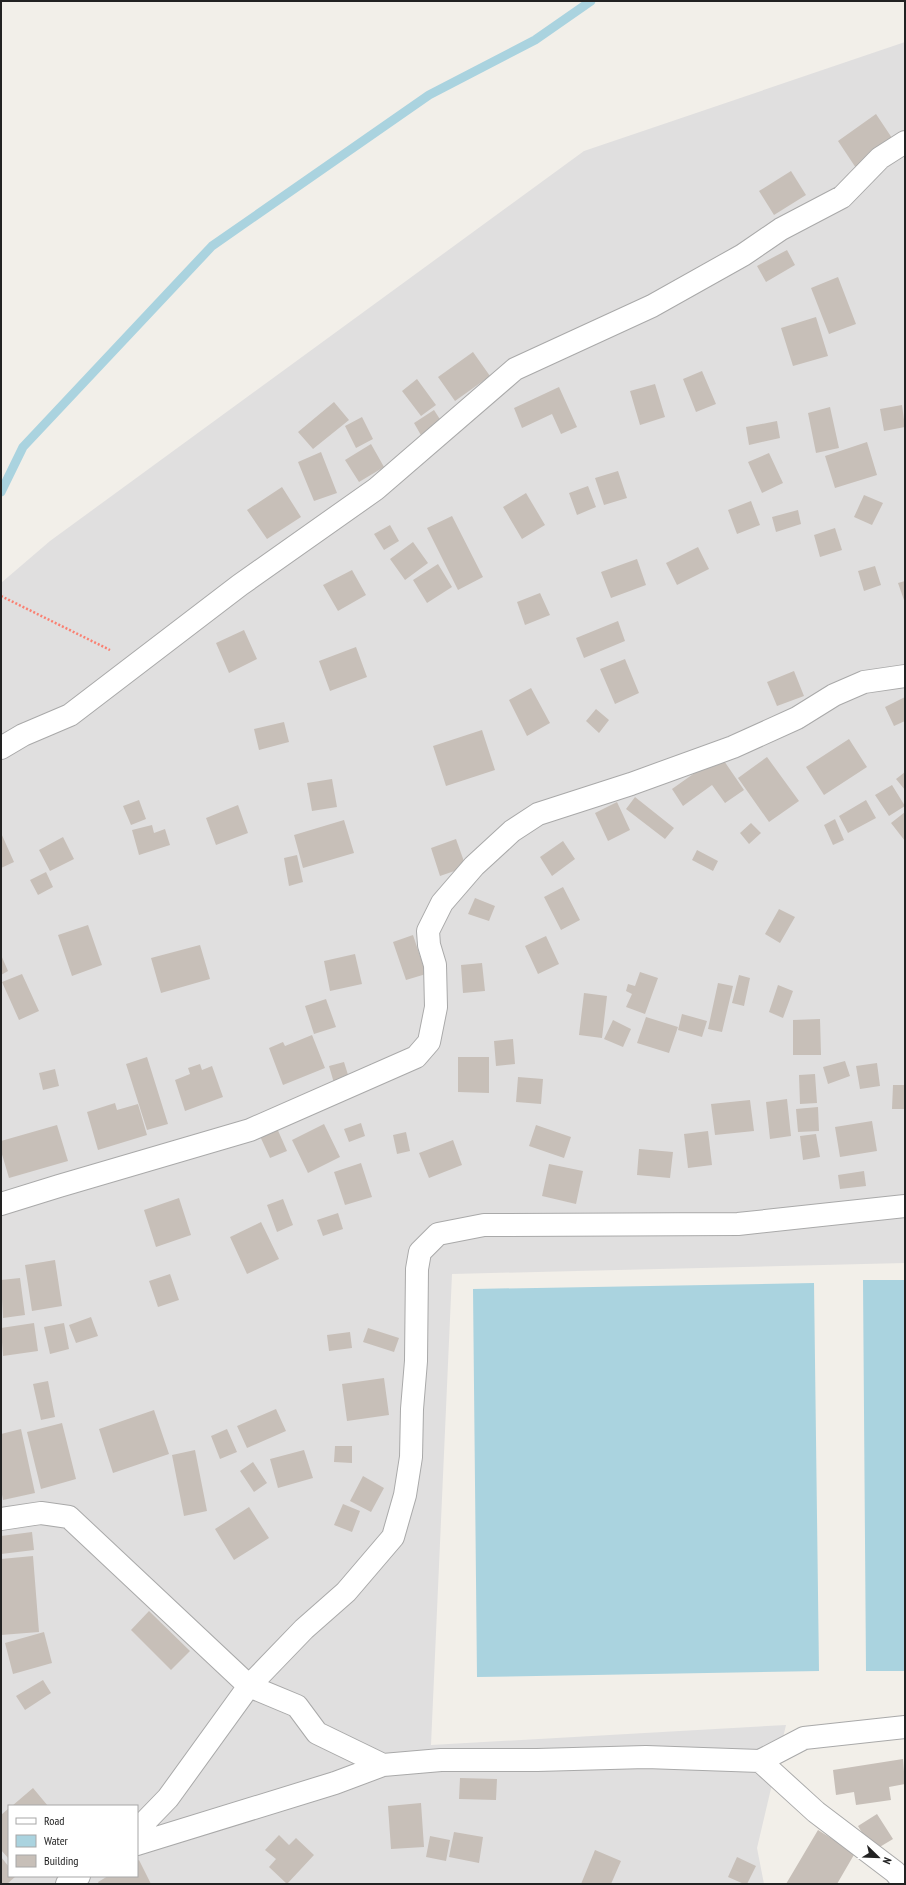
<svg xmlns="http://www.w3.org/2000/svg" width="906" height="1885" font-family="'PT Sans Narrow',sans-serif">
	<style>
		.residential { fill: #e0dfdf; fill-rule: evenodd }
		.water { fill: #aad3df }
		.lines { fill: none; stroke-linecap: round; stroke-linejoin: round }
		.stream { stroke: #aad3df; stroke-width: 9 }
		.building { fill: #c7bfb8 }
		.minor-casing { stroke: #a9a9a9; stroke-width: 24 }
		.path { stroke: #fa8072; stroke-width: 2.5; stroke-dasharray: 2 2; stroke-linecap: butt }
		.minor { stroke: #fff; stroke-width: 22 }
	</style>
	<rect width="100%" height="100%" fill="#f2efe9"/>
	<!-- residential -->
	<path class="residential" d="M 905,42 L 905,1263 L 452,1274 L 431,1745 L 786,1725 L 757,1848 L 764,1884 L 1,1884 L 1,583 L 50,541 L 584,151 ZM 9,1806 L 137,1806 L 137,1876 L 9,1876 Z"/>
	<!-- water -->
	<path class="water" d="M 863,1280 L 905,1280 L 905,1671 L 866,1671 Z
		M 814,1283 L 819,1671 L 477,1677 L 473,1289 Z"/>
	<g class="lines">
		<!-- stream -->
		<path class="stream" d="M 1,492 L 23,447 L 212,246 L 429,95 L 535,40 L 591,1"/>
	</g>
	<!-- building -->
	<path class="building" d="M 876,114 L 894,141 L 856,168 L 838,141 Z
		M 791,171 L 806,195 L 774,215 L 759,191 Z
		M 787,250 L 795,265 L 766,282 L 757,266 Z
		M 838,277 L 856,324 L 829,334 L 811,288 Z
		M 816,317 L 828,356 L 793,366 L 781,328 Z
		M 473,352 L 490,376 L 455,401 L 438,377 Z
		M 702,371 L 716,404 L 696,412 L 683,379 Z
		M 417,379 L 436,405 L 421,416 L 402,391 Z
		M 655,384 L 665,417 L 640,425 L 630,391 Z
		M 559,387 L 577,427 L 561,434 L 552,414 L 522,428 L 514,408 Z
		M 334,402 L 349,420 L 313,449 L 298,432 Z
		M 902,405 L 905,427 L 884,431 L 880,409 Z
		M 830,407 L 839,448 L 816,453 L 808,413 Z
		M 434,410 L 443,424 L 422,437 L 414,423 Z
		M 362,417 L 373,439 L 356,448 L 345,426 Z
		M 777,421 L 780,438 L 749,445 L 746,427 Z
		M 867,442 L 877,475 L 835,488 L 825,456 Z
		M 371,444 L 384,467 L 359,482 L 345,460 Z
		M 321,452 L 337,493 L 314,501 L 298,462 Z
		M 769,453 L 783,483 L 762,493 L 748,462 Z
		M 618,471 L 627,498 L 604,505 L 595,478 Z
		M 588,486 L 596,507 L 577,515 L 569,493 Z
		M 282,487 L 301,517 L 267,539 L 247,510 Z
		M 526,493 L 545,525 L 522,539 L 503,507 Z
		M 864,495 L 883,503 L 872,525 L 854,517 Z
		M 751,501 L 760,525 L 737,534 L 728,510 Z
		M 798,510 L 801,524 L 776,532 L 772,517 Z
		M 452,516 L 483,577 L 458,590 L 427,528 Z
		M 390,525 L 399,541 L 384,550 L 374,534 Z
		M 835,528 L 842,550 L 820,557 L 814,535 Z
		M 413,542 L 428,563 L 405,580 L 390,559 Z
		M 698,547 L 709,569 L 677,585 L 666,563 Z
		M 637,559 L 646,585 L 611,598 L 601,572 Z
		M 438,564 L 452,587 L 427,603 L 413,580 Z
		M 875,566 L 881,585 L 864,591 L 858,571 Z
		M 352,570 L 366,595 L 338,611 L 323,585 Z
		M 905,581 L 905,603 L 898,583 Z
		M 540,593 L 550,615 L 525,625 L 517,602 Z
		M 618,621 L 625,641 L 584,658 L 576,638 Z
		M 244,630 L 257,659 L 229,673 L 216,643 Z
		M 356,647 L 367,677 L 330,691 L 319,661 Z
		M 625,659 L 639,693 L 615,704 L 600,669 Z
		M 794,671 L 804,696 L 777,706 L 767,682 Z
		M 531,688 L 550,723 L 527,736 L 509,700 Z
		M 905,697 L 905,721 L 894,726 L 885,707 Z
		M 596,709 L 609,720 L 599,733 L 586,721 Z
		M 284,722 L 289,742 L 259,750 L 254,729 Z
		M 482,730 L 495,770 L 446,786 L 433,746 Z
		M 849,739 L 867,767 L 824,795 L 806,767 Z
		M 720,755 L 744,790 L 725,803 L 712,785 L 683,806 L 672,789 Z
		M 767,757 L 799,801 L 769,822 L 738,778 Z
		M 905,772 L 905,790 L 896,779 Z
		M 332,779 L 337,807 L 312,811 L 307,783 Z
		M 892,785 L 905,806 L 889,816 L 875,795 Z
		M 635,797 L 674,828 L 665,839 L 626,809 Z
		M 139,800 L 146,819 L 131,825 L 123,806 Z
		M 866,800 L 876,818 L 848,833 L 839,816 Z
		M 617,802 L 630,830 L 608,841 L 595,813 Z
		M 238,805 L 248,833 L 216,845 L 206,818 Z
		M 905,812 L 905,841 L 891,823 Z
		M 835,819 L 844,840 L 833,845 L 824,825 Z
		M 344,820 L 354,853 L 303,868 L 294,835 Z
		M 751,823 L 761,833 L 749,844 L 740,833 Z
		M 152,825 L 154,833 L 165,829 L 170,845 L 139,855 L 132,830 Z
		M 1,833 L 14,862 L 1,868 Z
		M 63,837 L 74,859 L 50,871 L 39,850 Z
		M 456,839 L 466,867 L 440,876 L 431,848 Z
		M 563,841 L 575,859 L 552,876 L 540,857 Z
		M 697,850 L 718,861 L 713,871 L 692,860 Z
		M 297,855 L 303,882 L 289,886 L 284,858 Z
		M 46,872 L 53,887 L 38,895 L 30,880 Z
		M 563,887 L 580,920 L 561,930 L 544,897 Z
		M 475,898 L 495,906 L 489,921 L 468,914 Z
		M 779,909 L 795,917 L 780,943 L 765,934 Z
		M 88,925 L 102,965 L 72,976 L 58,935 Z
		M 413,935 L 426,974 L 406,980 L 393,942 Z
		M 546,936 L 559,964 L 538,974 L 525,946 Z
		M 200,945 L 210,979 L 161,993 L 151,958 Z
		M 355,954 L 362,984 L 330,991 L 324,961 Z
		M 1,955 L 8,971 L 1,975 Z
		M 482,963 L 485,991 L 463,993 L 461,965 Z
		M 640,972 L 658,978 L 645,1014 L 626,1007 L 632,994 L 626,991 L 628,984 L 635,986 Z
		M 22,974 L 39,1011 L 19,1020 L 2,982 Z
		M 739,975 L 750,978 L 744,1006 L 732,1003 Z
		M 718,983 L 733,986 L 722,1032 L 708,1029 Z
		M 778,985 L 793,991 L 783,1018 L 769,1012 Z
		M 584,993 L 607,996 L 602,1038 L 579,1035 Z
		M 326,999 L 336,1027 L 314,1034 L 305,1006 Z
		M 682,1014 L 707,1021 L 702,1037 L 678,1030 Z
		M 646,1017 L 678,1027 L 669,1053 L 637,1043 Z
		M 820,1019 L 821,1055 L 793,1055 L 793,1020 Z
		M 613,1020 L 631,1029 L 623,1047 L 604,1039 Z
		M 312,1035 L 325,1068 L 283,1085 L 269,1048 L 283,1042 L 285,1046 Z
		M 513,1039 L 515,1064 L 496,1066 L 494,1041 Z
		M 147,1057 L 168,1124 L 147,1130 L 126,1064 Z
		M 458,1057 L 489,1057 L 489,1093 L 458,1092 Z
		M 845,1061 L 850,1076 L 828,1084 L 823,1067 Z
		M 344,1062 L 349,1078 L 334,1083 L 329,1066 Z
		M 877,1063 L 880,1086 L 860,1089 L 856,1066 Z
		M 200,1064 L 202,1070 L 212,1066 L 223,1097 L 185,1111 L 175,1080 L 190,1074 L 188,1068 Z
		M 55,1069 L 59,1086 L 43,1090 L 39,1073 Z
		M 815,1074 L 817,1103 L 800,1104 L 799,1075 Z
		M 518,1077 L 543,1079 L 541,1104 L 516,1102 Z
		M 893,1085 L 905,1085 L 905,1109 L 892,1109 Z
		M 787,1099 L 791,1136 L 770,1139 L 766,1102 Z
		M 750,1100 L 754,1131 L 715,1135 L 711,1104 Z
		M 115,1103 L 117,1110 L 138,1104 L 147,1135 L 98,1150 L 87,1112 Z
		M 818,1107 L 819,1131 L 798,1132 L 796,1109 Z
		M 872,1121 L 877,1151 L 840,1157 L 835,1127 Z
		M 361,1123 L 365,1136 L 349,1142 L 344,1129 Z
		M 324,1124 L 340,1157 L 308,1173 L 292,1140 Z
		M 57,1125 L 68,1161 L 9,1178 L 1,1151 L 1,1141 Z
		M 536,1125 L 571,1137 L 564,1158 L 529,1146 Z
		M 276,1126 L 287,1151 L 270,1158 L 259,1134 Z
		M 708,1131 L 712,1165 L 688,1168 L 684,1134 Z
		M 406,1132 L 410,1151 L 397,1154 L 393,1135 Z
		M 816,1134 L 820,1157 L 803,1160 L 800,1136 Z
		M 453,1140 L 462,1165 L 429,1178 L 419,1153 Z
		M 639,1149 L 673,1152 L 670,1178 L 637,1175 Z
		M 361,1163 L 372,1197 L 345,1205 L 334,1172 Z
		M 549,1164 L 583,1171 L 576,1204 L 542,1196 Z
		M 864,1171 L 866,1186 L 840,1189 L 838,1175 Z
		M 179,1198 L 191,1235 L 156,1247 L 144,1210 Z
		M 283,1199 L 293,1225 L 277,1232 L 267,1205 Z
		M 338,1213 L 343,1229 L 323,1236 L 317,1220 Z
		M 261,1222 L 279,1259 L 247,1274 L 230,1237 Z
		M 55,1260 L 62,1306 L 32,1311 L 25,1265 Z
		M 170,1274 L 179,1300 L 158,1307 L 149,1281 Z
		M 20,1278 L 25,1315 L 3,1318 L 1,1280 Z
		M 91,1317 L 98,1336 L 76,1343 L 69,1325 Z
		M 34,1323 L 38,1351 L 3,1356 L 1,1328 Z
		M 64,1323 L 69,1349 L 50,1354 L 44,1327 Z
		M 368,1328 L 399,1338 L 394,1352 L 363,1342 Z
		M 350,1332 L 352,1348 L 329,1351 L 327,1335 Z
		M 384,1378 L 389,1415 L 347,1421 L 342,1384 Z
		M 48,1381 L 55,1417 L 41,1420 L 33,1384 Z
		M 276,1409 L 286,1431 L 247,1448 L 237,1426 Z
		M 154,1410 L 169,1454 L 113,1473 L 99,1429 Z
		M 62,1423 L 76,1479 L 41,1489 L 27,1432 Z
		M 21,1429 L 35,1493 L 3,1500 L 1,1489 L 1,1434 Z
		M 227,1429 L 237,1452 L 220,1459 L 211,1436 Z
		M 335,1446 L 352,1446 L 352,1463 L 334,1462 Z
		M 195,1450 L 207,1511 L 184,1516 L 172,1455 Z
		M 304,1450 L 313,1478 L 278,1488 L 270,1459 Z
		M 253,1462 L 267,1483 L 254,1492 L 240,1471 Z
		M 363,1476 L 384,1488 L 371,1512 L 350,1501 Z
		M 343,1504 L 360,1511 L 352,1532 L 334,1525 Z
		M 249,1507 L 269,1538 L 234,1560 L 215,1529 Z
		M 32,1532 L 34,1550 L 1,1554 L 1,1536 Z
		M 33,1556 L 39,1632 L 1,1635 L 1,1559 Z
		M 149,1611 L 190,1651 L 171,1670 L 131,1630 Z
		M 44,1632 L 52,1663 L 13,1674 L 5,1643 Z
		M 43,1680 L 51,1693 L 25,1710 L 16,1696 Z
		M 903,1759 L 905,1784 L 889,1787 L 891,1800 L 856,1805 L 854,1792 L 836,1795 L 833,1770 Z
		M 460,1778 L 497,1779 L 496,1800 L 459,1799 Z
		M 33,1788 L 48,1806 L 12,1806 Z
		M 421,1803 L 424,1847 L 391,1849 L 388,1806 Z
		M 9,1808 L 9,1859 L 1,1850 L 1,1815 Z
		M 877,1814 L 893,1839 L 873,1851 L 858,1826 Z
		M 818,1830 L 855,1853 L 837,1884 L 786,1884 Z
		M 454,1832 L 483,1837 L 479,1863 L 449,1857 Z
		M 279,1835 L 289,1845 L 296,1838 L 314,1855 L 287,1884 L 269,1867 L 276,1859 L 265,1850 Z
		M 430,1836 L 450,1840 L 446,1861 L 426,1857 Z
		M 595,1850 L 621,1861 L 611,1884 L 581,1884 Z
		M 1,1857 L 9,1867 L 9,1876 L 16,1876 L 7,1884 L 1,1884 Z
		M 737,1857 L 756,1866 L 747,1884 L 744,1884 L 728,1877 Z
		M 139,1860 L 151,1884 L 99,1884 L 98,1882 L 108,1876 L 137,1876 L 137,1861 Z"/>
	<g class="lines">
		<!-- minor casing -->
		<g class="minor-casing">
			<path id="minor" d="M 1,748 L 23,735 L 70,715 L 240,585 L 376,489 L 515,369 L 652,306 L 743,255 L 781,229 L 842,197 L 880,158 L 905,142
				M 1,1204 L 59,1186 L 250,1130 L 416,1057 L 429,1042 L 436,1007 L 435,965 L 429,945 L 428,931 L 442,903 L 474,866 L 512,831 L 538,814 L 631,784 L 733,747 L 797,718 L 834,695 L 864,682 L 905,676
				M 1,1519 L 41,1513 L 69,1517 L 249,1686 L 168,1798 L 137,1830
				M 760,1761 L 816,1812 L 895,1872 L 905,1884
				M 383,1765 L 317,1733 L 297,1706 L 249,1686 L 304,1629 L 346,1592 L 393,1537 L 405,1495 L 411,1457 L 412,1409 L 416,1361 L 417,1269 L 420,1252 L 438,1234 L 484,1225 L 738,1224 L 905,1206
				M 137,1844 L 335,1783 L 383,1765 L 441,1760 L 537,1760 L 646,1757 L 760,1761 L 804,1738 L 905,1727
				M 67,1884 L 79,1876"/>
		</g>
		<!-- path -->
		<path class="path" d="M 1,596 L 110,650"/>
		<!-- minor -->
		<use href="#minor" class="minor"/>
	</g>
	<!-- border -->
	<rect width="906" height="1885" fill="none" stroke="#222222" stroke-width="4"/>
	<!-- legend -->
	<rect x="8" y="1805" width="130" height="72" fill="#ffffff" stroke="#a7a7a7"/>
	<rect x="16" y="1818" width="20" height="6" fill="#ffffff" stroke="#a7a7a7"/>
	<text x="44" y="1825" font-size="12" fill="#222222">Road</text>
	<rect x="16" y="1835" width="20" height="12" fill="#aad3df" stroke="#a7a7a7"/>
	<text x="44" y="1845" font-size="12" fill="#222222">Water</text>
	<rect x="16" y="1855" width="20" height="12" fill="#c7bfb8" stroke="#a7a7a7"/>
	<text x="44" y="1865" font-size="12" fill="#222222">Building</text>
	<!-- north arrow -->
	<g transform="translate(878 1857) rotate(113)" stroke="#ffffff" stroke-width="3" paint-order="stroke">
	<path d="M0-3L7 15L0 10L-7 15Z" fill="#222222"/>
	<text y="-6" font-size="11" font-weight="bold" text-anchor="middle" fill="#222222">N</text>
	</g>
</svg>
